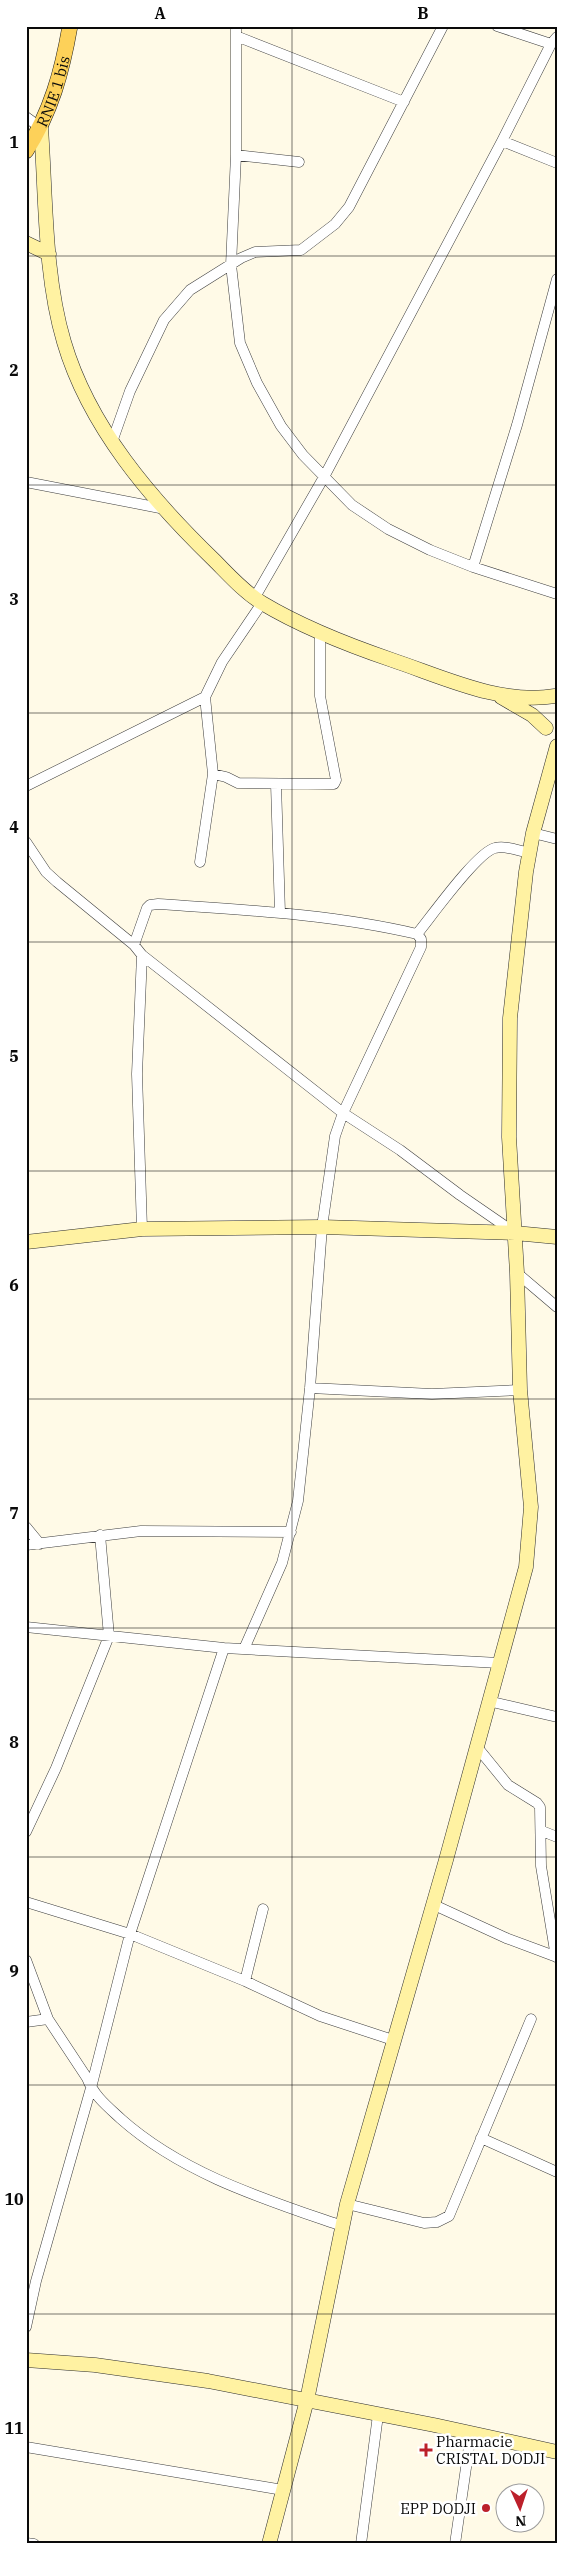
<svg xmlns="http://www.w3.org/2000/svg" width="583" height="2570" font-family="'IBM Plex Serif',serif">
	<style>
		.lines { fill: none; stroke-linecap: round; stroke-linejoin: round }
		.street-casing { stroke: #3d3d3d; stroke-width: 11 }
		.secondary-casing { stroke: #2c2c2c; stroke-width: 15 }
		.primary-casing { stroke: #1b1b1b; stroke-width: 16 }
		.street { stroke: #fff; stroke-width: 10 }
		.secondary { stroke: #fff2a2; stroke-width: 14 }
		.primary { stroke: #fdd159; stroke-width: 15 }
		.grid { fill: none; stroke: #0a0a0a; stroke-width: 1; stroke-opacity: 0.55 }
		.poi-dot { fill: #bc202b; stroke: #fff; stroke-width: 2 }
		.labels { text-anchor: middle; dominant-baseline: central; stroke-width: 5; stroke-linejoin: round; paint-order: stroke }
		.street-label { font-size: 15px; fill: #0a0a0a; stroke: #fff }
		.poi-label { font-size: 15px; fill: #0a0a0a; stroke: #fff; text-anchor: start }
		.neatline { fill: none; stroke: #0a0a0a; stroke-width: 2 }
		.grid-label { font-size: 16px; text-anchor: middle; font-weight: bold; fill: #0a0a0a }
	</style>
	<rect width="100%" height="100%" fill="#fffae7"/>
	<g class="lines">
		<!-- street casing -->
		<g class="street-casing">
			<path id="street" d="M 236,26 L 236,155 L 231,265 L 240,343 L 257,383 L 281,426 L 303,455 L 352,505 L 388,529 L 430,550 L 473,567 L 557,594
				M 497,26 L 551,44
				M 236,36 L 404,102
				M 26,117 L 41,128
				M 502,141 L 557,163
				M 236,155 L 299,162
				M 112,442 L 130,391 L 164,320 L 190,290 L 241,258 L 255,252 L 301,250 L 335,224 L 349,207 L 443,26
				M 26,482 L 165,509
				M 473,567 L 517,425 L 557,279
				M 255,597 L 324,477 L 502,141 L 551,44 L 557,37
				M 262,603 L 222,662 L 205,697 L 213,774 L 226,777 L 238,783 L 334,784 L 336,780 L 320,696 L 320,631
				M 276,784 L 280,913
				M 26,786 L 205,697
				M 533,833 L 557,839
				M 26,842 L 46,872 L 57,882 L 134,945 L 142,955 L 343,1113 L 400,1150 L 460,1195 L 515,1233
				M 200,862 L 213,774
				M 417,934 C 431,917 477,852 495,848 C 505,845 519,851 530,853
				M 134,945 L 147,908 L 150,905 L 158,904 C 245,910 332,914 417,934 L 421,939 L 421,947 L 343,1113 L 335,1136 L 322,1227 L 310,1388 L 298,1501 L 282,1563 L 244,1649
				M 142,1229 L 137,1074 L 142,955
				M 517,1273 L 557,1307
				M 310,1388 L 432,1394 L 520,1390
				M 26,1527 L 40,1544
				M 26,1545 L 141,1531 L 291,1532
				M 26,1627 L 224,1648 L 499,1663
				M 488,1701 L 557,1717
				M 477,1747 L 508,1785 L 537,1803 L 540,1807 L 541,1866 L 556,1957
				M 542,1831 L 557,1837
				M 26,1832 L 56,1768 L 109,1636 L 100,1535
				M 26,1902 L 130,1934 L 245,1981 L 320,2016 L 393,2040
				M 432,1904 L 506,1938 L 557,1957
				M 26,1960 L 48,2019 L 87,2078 C 94,2096 107,2106 121,2119 C 183,2174 264,2199 342,2226
				M 245,1981 L 263,1909
				M 26,2022 L 48,2019
				M 481,2138 L 557,2172
				M 347,2204 L 424,2223 L 437,2222 L 449,2216 L 531,2019
				M 26,2327 L 36,2281 L 91,2088 L 130,1934 L 224,1648
				M 26,2447 L 283,2490
				M 26,2543 L 34,2544
				M 361,2544 L 378,2415
				M 455,2544 L 471,2433"/>
		</g>
		<!-- secondary casing -->
		<g class="secondary-casing">
			<path id="secondary" d="M 41,128 C 46,197 44,275 64,342 C 89,427 151,499 214,560 C 229,575 244,592 262,603 C 302,627 348,645 392,660 C 443,677 500,705 555,696
				M 26,243 L 49,254
				M 501,697 L 532,715 L 546,728
				M 26,1242 L 142,1229 L 322,1227 L 515,1233 L 557,1237
				M 26,2360 L 95,2365 L 208,2381 L 434,2425 L 557,2452
				M 269,2544 L 307,2400 L 347,2204 L 446,1860 L 526,1567 L 531,1507 L 520,1390 L 517,1273 L 509,1137 L 510,1018 L 526,872 L 533,833 L 557,746"/>
		</g>
		<!-- primary casing -->
		<g class="primary-casing">
			<g id="primary">
				<path id="s1" d="M 26,151 C 51,112 62,72 70,26"/>
			</g>
		</g>
		<!-- street -->
		<use href="#street" class="street"/>
		<!-- secondary -->
		<use href="#secondary" class="secondary"/>
		<!-- primary -->
		<use href="#primary" class="primary"/>
	</g>
	<!-- grid -->
	<path class="grid" d="M 292,26 L 292,2544M 26,256 L 557,256M 26,485 L 557,485M 26,713 L 557,713M 26,942 L 557,942M 26,1171 L 557,1171M 26,1399 L 557,1399M 26,1628 L 557,1628M 26,1857 L 557,1857M 26,2085 L 557,2085M 26,2314 L 557,2314"/>
	<!-- markers -->
	<g class="poi-dot">
		<path d="M423.5 2442.5h5v5h5v5h-5v5h-5v-5h-5v-5h5z"/>
		<circle cx="486" cy="2508" r="5"/>
	</g>
	<g class="labels">
		<!-- street labels -->
		<g class="street-label">
			<text stroke="none"><textPath href="#s1" startOffset="66">RNIE 1 bis</textPath></text>
		</g>
		<!-- poi labels -->
		<g class="poi-label">
			<text x="436" y="2441">Pharmacie<tspan x="436" dy="17">CRISTAL DODJI</tspan></text>
			<text x="476" y="2508" text-anchor="end">EPP DODJI</text>
		</g>
	</g>
	<!-- border -->
	<rect width="583" height="2570" fill="none" stroke="#ffffff" stroke-width="55"/>
	<!-- north arrow -->
	<g transform="translate(520 2508) rotate(177)"><circle r="24" fill="#ffffff" stroke="#9d9d9d"/>
	<path d="M0-4L9 19L0 12L-9 19Z" fill="#bc202b"/>
	<text y="-8" font-size="14" font-weight="bold" text-anchor="middle" fill="#0a0a0a">N</text>
	</g>
	<rect x="28" y="28" width="528" height="2514" class="neatline"/>
	<g class="grid-label">
		<text x="160" y="19">A</text>
		<text x="423" y="19">B</text>
		<text x="14" y="148">1</text>
		<text x="14" y="376">2</text>
		<text x="14" y="605">3</text>
		<text x="14" y="833">4</text>
		<text x="14" y="1062">5</text>
		<text x="14" y="1291">6</text>
		<text x="14" y="1519">7</text>
		<text x="14" y="1748">8</text>
		<text x="14" y="1977">9</text>
		<text x="14" y="2205">10</text>
		<text x="14" y="2434">11</text>
	</g>
</svg>
